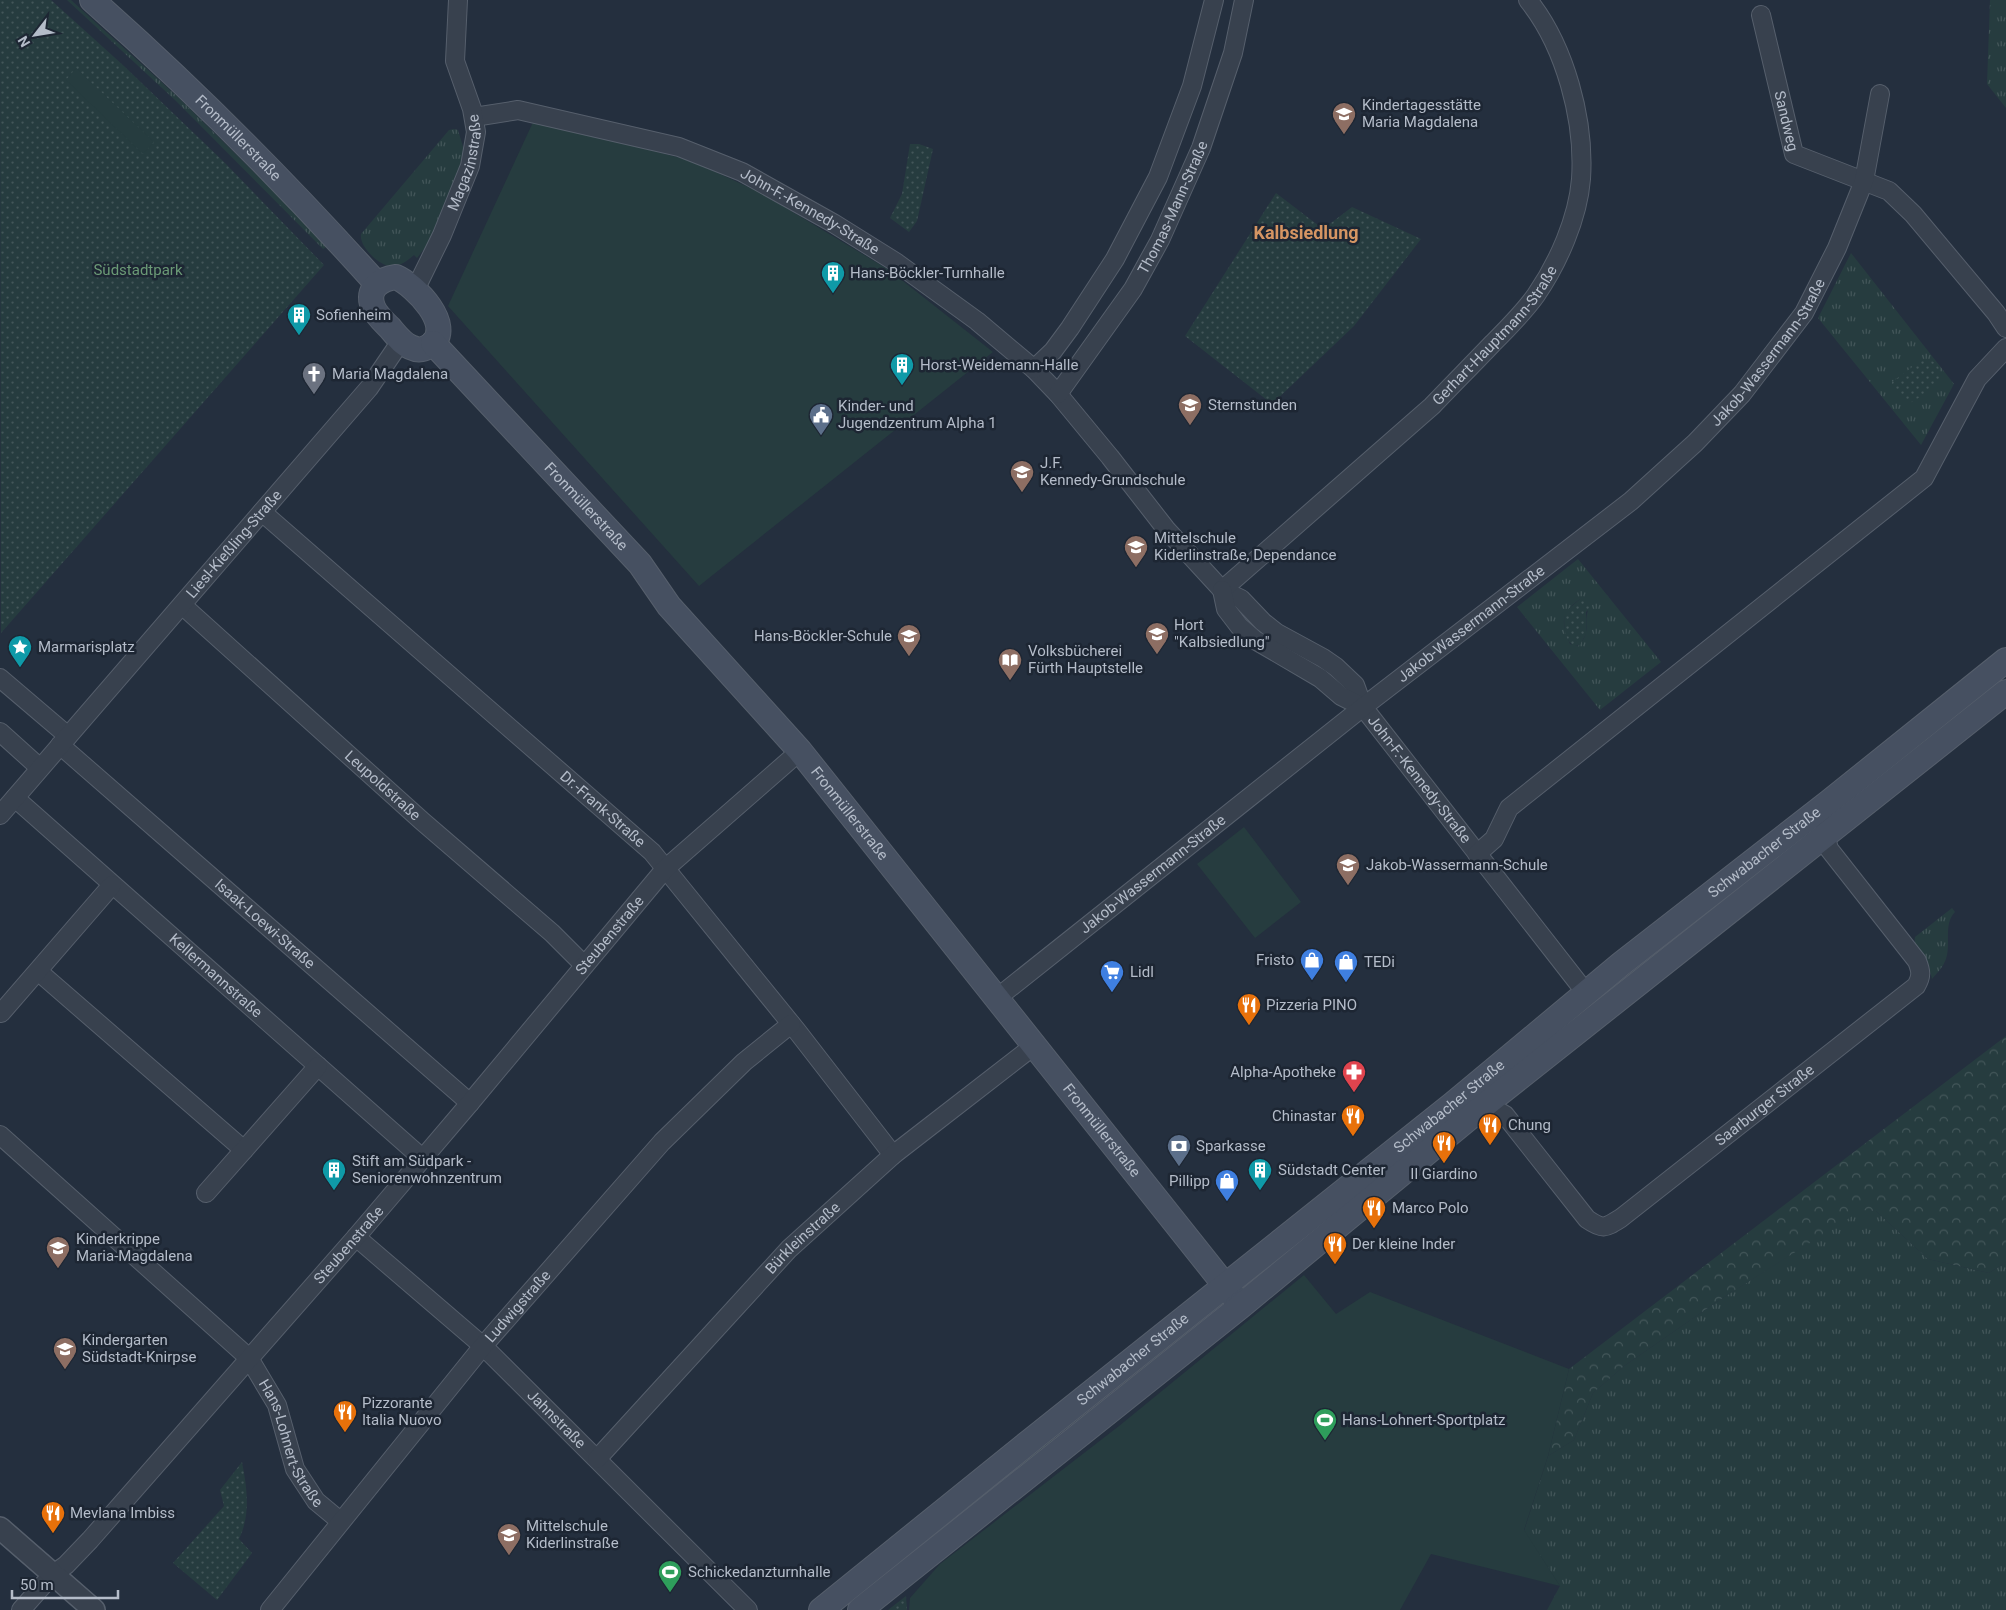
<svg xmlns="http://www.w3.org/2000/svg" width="2006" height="1610" font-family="Roboto,sans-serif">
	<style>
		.grass { fill: url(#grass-tufts); fill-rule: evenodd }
		.forest { fill: url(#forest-crowns) }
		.park { fill: url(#park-dots) }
		.pitch { fill: #263c3f }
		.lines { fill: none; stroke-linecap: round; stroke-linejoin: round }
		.minor-casing { stroke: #565f6c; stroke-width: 20 }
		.tertiary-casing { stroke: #565f6c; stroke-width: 24 }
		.secondary-casing { stroke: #565f6c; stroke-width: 26 }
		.minor { stroke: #38414e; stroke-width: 18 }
		.tertiary { stroke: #38414e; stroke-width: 21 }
		.secondary { stroke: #465061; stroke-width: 24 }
		.labels { text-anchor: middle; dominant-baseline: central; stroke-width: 5; stroke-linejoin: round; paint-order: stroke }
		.poi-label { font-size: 15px; fill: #b4bcc9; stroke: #1d2633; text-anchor: start }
		.street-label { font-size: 15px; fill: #b4bcc9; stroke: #1d2633 }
		.park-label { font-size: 15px; fill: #6b9a76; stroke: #1d2633 }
		.quarter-label { font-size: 18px; font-weight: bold; fill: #d59563; stroke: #1d2633 }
	</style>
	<defs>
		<pattern id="grass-tufts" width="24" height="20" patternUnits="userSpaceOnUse" patternTransform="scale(1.25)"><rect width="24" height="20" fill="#263c3f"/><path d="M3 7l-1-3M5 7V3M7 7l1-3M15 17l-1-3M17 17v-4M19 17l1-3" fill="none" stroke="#435659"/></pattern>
		<pattern id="forest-crowns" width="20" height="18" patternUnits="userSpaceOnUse" patternTransform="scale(1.25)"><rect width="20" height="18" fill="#263c3f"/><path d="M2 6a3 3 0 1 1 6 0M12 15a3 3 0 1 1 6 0" fill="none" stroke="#435659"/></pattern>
		<pattern id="park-dots" width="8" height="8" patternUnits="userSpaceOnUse" patternTransform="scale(1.25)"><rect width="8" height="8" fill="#263c3f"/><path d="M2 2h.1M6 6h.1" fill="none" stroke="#435659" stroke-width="1.8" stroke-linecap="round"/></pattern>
	</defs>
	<rect width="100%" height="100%" fill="#242f3e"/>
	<!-- grass -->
	<path class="grass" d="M 67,0 L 71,0 L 179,98 L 282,200 L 287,199 L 328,246 L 323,249 L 176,101 Z
		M 1990,0 L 2006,0 L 2006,108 L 1987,84 Z
		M 454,129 L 458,130 L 464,150 L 456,179 L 432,239 L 417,258 L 414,255 C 407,261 398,268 388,266 C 377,263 359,246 361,234 L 449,130 Z
		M 1851,253 L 1954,384 L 1921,445 L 1818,318 Z
		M 1578,559 L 1661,662 L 1600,710 L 1517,607 ZM 1580,599 L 1588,610 C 1583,625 1592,632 1578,646 L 1570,644 C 1561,621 1560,614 1580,599 Z
		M 1952,908 L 1955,912 C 1944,923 1950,941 1947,955 C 1945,965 1939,971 1932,979 C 1930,963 1912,951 1915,937 Z
		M 1862,1209 L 1876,1211 L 1928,1259 L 1989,1273 L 2006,1262 L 2006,1610 L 1547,1610 L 1560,1586 L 1524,1531 L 1548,1456 L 1574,1440 L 1593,1393 L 1624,1366 L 1718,1301 Z
		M 1070,1424 L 1026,1465 L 946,1530 L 944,1527 L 998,1477 Z"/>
	<!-- forest -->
	<path class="forest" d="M 2006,1036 L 2006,1262 L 1989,1273 L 1928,1259 L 1876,1211 L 1862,1210 L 1718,1301 L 1624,1366 L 1593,1393 L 1574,1440 L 1548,1456 L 1569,1369 Z"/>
	<!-- park -->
	<path class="park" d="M 0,0 L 51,0 L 124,66 L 224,162 L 324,265 L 1,633 Z
		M 910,144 L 919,144 L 933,149 L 917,221 L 909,232 L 890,218 L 902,194 Z
		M 1276,193 L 1323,229 L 1352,207 L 1421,239 L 1354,326 L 1272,404 L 1185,336 Z
		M 1928,359 C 1937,363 1940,367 1941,377 L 1929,392 L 1908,404 L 1892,384 L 1892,382 L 1919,362 Z
		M 1584,598 L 1590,603 L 1591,607 L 1586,612 L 1586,634 L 1580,645 L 1574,646 C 1564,641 1563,622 1565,612 L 1580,599 Z
		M 242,1462 C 247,1488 251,1514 239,1539 L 252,1553 L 217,1600 L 173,1563 L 224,1506 L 220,1490 Z
		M 906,1596 L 907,1610 L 888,1610 Z"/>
	<!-- pitch -->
	<path class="pitch" d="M 76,68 L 154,142 L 143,154 L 66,80 Z
		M 534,120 L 692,161 L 761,193 L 889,270 L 993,352 L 699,586 L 448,306 Z
		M 1244,827 L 1301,902 L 1255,938 L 1197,864 Z
		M 1304,1275 L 1336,1314 L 1370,1292 L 1569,1369 L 1548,1456 L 1524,1530 L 1560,1586 L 1431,1554 L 1400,1610 L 909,1610 L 910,1598 L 940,1564 L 1119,1426 Z"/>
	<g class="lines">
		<!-- minor casing -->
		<g class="minor-casing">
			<g id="minor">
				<path id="s1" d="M 1761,15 L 1794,154 L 1889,191 L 1913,214 L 1996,313 L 2006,328"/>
				<path id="s2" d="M 474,117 L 518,110 L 679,147 L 742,172 L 833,223 L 897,263 L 977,321 L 1034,369 L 1058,394 L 1110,457 L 1166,529 L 1222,590 L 1241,599 L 1263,622 L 1277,633 L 1323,658 L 1336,667 L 1355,685 L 1363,707 L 1586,993"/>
				<path id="s3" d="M 415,290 L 442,235 L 470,166 L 476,132 L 472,109 L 455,61 L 458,0"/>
				<path d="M 1034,369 L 1053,351 L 1070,328 L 1115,259 L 1158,177 L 1192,86 L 1214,0"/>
				<path id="s4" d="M 1058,394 L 1133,289 L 1160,240 L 1201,148 L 1233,53 L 1244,0"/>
				<path id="s5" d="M 262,512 L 652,852 L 797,1031 L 893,1155"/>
				<path id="s6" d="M 1222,590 L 1432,406 C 1452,385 1473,364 1493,343 C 1508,328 1524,312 1536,295 C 1558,263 1578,218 1581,179 C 1585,120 1565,46 1528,0"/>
				<path d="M 1222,590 L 1226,609 L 1239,626 L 1255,640 L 1320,678 L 1341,696 L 1363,707"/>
				<path id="s7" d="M 182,605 L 422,821 L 552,933 L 584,965"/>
				<path d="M 0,678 L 68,736"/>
				<path d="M 0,732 L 40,768"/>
				<path id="s8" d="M 60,745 L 470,1103"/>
				<path id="s9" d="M 15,798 L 422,1158"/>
				<path id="s10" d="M 0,815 L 369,388 L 401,341"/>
				<path d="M 1477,854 L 1494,839 L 1509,808 L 1924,478 L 1977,379 L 2006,348"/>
				<path d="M 39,972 L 244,1150"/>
				<path id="s11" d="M 997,998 L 1363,707 L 1631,501 L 1695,443 L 1742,394 L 1804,313 L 1837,248 L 1864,181 L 1880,94"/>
				<path d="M 1,1013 L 112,885"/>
				<path id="s12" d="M 1475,1104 L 1486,1104 L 1505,1115 L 1587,1219 C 1603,1230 1605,1228 1621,1218 L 1916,986 C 1922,976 1921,971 1917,961 L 1829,849 L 1825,834 L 1826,825"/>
				<path id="s13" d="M 0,1135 L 249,1358 L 277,1405 L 295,1469 L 316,1501 L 340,1521"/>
				<path d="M 206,1193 L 318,1066"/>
				<path id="s14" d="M 356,1237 L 483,1346 L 748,1610"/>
				<path id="s15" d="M 597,1459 L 789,1249 L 893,1155 L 1035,1045"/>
				<path id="s16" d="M 21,1610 L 52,1575 L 66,1565 L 90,1540 L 356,1237 L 470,1103 L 665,869 L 800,751"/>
				<path id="s17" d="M 270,1610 L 483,1346 L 662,1142 L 744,1062 L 791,1024"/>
			</g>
		</g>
		<!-- tertiary casing -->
		<g class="tertiary-casing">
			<path id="tertiary" d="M 0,1528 L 94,1610"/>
		</g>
		<!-- secondary casing -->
		<g class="secondary-casing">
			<g id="secondary">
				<path id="s18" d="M 92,0 C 193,89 287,184 377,284"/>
				<path d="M 396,277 C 415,285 455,326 431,345 C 425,349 419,351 413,348 C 403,345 396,335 390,328 C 384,322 376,315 373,307 C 366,289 380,279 396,277 Z"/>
				<path id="s19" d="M 433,343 L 640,564 L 669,606 L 800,751 L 1235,1298"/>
				<path id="s20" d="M 821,1610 L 1034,1438 L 1453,1104 L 1621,964 L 1829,802 L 2006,660"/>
				<path d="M 860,1610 L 1241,1306 L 1486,1104 L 2006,692"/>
			</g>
		</g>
		<!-- minor -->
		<use href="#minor" class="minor"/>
		<!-- tertiary -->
		<use href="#tertiary" class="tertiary"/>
		<!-- secondary -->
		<use href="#secondary" class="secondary"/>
	</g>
	<!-- icons -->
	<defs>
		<g id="school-pin" transform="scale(1.25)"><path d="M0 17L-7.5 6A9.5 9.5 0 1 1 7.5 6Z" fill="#8d6e63" stroke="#1d2633"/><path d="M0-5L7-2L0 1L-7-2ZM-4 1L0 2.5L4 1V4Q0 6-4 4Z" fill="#fff"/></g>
		<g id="building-pin" transform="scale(1.25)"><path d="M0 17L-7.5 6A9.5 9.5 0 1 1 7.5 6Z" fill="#0f9aa8" stroke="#1d2633"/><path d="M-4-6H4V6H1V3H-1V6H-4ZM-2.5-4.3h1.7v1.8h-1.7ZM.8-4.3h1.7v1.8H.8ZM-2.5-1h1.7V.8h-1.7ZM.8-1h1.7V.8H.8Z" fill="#fff"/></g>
		<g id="church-pin" transform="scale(1.25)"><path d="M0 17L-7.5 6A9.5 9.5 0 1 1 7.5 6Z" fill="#6b7280" stroke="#1d2633"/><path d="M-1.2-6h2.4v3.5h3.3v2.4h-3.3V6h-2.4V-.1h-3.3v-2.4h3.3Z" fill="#fff"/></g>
		<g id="civic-pin" transform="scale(1.25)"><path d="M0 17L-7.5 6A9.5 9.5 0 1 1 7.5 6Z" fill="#5c6f8a" stroke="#1d2633"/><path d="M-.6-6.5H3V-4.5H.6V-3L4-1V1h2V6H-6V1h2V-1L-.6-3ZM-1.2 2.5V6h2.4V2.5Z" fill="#fff"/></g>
		<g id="sight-pin" transform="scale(1.25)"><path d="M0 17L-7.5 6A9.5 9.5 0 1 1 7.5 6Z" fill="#0f9aa8" stroke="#1d2633"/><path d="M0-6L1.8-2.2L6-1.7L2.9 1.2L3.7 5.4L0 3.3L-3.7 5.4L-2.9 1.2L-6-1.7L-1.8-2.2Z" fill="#fff"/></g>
		<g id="library-pin" transform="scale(1.25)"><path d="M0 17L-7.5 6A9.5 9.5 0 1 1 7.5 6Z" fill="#8d6e63" stroke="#1d2633"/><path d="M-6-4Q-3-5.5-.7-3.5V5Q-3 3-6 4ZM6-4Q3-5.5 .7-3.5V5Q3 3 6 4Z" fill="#fff"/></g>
		<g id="shop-pin" transform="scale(1.25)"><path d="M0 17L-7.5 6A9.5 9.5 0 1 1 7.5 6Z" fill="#3f7fe0" stroke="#1d2633"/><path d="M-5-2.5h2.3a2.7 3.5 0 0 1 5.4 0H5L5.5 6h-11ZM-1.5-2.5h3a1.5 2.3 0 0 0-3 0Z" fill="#fff"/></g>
		<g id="supermarket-pin" transform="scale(1.25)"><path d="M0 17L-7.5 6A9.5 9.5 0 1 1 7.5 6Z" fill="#3f7fe0" stroke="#1d2633"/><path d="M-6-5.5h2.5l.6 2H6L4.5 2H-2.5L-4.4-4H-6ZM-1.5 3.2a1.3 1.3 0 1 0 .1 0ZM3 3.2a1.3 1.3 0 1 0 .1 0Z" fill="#fff"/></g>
		<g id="restaurant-pin" transform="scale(1.25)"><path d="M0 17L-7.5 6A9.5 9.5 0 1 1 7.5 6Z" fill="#e8710a" stroke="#1d2633"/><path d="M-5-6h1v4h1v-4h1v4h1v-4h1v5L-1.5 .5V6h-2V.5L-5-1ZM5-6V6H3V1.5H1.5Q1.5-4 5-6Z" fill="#fff"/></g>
		<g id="pharmacy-pin" transform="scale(1.25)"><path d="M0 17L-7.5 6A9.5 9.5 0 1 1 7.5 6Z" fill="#e0444e" stroke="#1d2633"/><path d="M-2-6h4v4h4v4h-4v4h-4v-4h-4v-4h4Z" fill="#fff"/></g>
		<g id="bank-pin" transform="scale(1.25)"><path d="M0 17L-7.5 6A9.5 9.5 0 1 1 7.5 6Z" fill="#5c6f8a" stroke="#1d2633"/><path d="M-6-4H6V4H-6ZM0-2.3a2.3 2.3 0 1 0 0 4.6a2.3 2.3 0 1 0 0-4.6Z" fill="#fff"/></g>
		<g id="stadium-pin" transform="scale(1.25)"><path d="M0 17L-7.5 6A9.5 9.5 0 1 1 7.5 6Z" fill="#2e9e5b" stroke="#1d2633"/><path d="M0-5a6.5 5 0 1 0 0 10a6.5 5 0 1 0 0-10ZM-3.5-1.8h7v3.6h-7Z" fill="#fff"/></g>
	</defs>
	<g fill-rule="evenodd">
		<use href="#school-pin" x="1344" y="114"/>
		<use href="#building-pin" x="833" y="273"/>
		<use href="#building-pin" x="299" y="315"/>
		<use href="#building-pin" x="902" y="365"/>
		<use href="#church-pin" x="314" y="374"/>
		<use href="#school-pin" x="1190" y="405"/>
		<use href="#civic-pin" x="821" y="415"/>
		<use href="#school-pin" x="1022" y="472"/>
		<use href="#school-pin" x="1136" y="547"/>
		<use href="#school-pin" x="1157" y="634"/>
		<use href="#school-pin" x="909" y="636"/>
		<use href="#sight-pin" x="20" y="647"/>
		<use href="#library-pin" x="1010" y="660"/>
		<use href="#school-pin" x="1348" y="865"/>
		<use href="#shop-pin" x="1312" y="960"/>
		<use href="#shop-pin" x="1346" y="962"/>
		<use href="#supermarket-pin" x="1112" y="972"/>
		<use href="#restaurant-pin" x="1249" y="1005"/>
		<use href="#pharmacy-pin" x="1354" y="1072"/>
		<use href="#restaurant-pin" x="1353" y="1116"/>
		<use href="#restaurant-pin" x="1490" y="1125"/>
		<use href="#restaurant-pin" x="1444" y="1143"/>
		<use href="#bank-pin" x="1179" y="1146"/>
		<use href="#building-pin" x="334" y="1170"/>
		<use href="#building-pin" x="1260" y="1170"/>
		<use href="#shop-pin" x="1227" y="1181"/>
		<use href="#restaurant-pin" x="1374" y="1208"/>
		<use href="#restaurant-pin" x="1335" y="1244"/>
		<use href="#school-pin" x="58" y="1248"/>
		<use href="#school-pin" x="65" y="1349"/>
		<use href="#restaurant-pin" x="345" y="1412"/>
		<use href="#stadium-pin" x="1325" y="1420"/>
		<use href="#restaurant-pin" x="53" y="1513"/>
		<use href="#school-pin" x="509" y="1535"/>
		<use href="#stadium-pin" x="670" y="1572"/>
	</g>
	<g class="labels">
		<!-- poi labels -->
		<g class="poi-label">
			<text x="1362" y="105">Kindertagesstätte<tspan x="1362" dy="17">Maria Magdalena</tspan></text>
			<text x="850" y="273">Hans-Böckler-Turnhalle</text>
			<text x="316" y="315">Sofienheim</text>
			<text x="920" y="365">Horst-Weidemann-Halle</text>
			<text x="332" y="374">Maria Magdalena</text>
			<text x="1208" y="405">Sternstunden</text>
			<text x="838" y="406">Kinder- und<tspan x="838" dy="17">Jugendzentrum Alpha 1</tspan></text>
			<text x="1040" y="463">J.F.<tspan x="1040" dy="17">Kennedy-Grundschule</tspan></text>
			<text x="1154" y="538">Mittelschule<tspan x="1154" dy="17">Kiderlinstraße, Dependance</tspan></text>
			<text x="1174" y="625">Hort<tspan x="1174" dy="17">"Kalbsiedlung"</tspan></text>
			<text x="892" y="636" text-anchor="end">Hans-Böckler-Schule</text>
			<text x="38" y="647">Marmarisplatz</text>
			<text x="1028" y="651">Volksbücherei<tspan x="1028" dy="17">Fürth Hauptstelle</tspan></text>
			<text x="1366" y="865">Jakob-Wassermann-Schule</text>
			<text x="1294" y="960" text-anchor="end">Fristo</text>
			<text x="1364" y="962">TEDi</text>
			<text x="1130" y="972">Lidl</text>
			<text x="1266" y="1005">Pizzeria PINO</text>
			<text x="1336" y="1072" text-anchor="end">Alpha-Apotheke</text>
			<text x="1336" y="1116" text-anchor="end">Chinastar</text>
			<text x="1508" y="1125">Chung</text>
			<text x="1196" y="1146">Sparkasse</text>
			<text x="352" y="1161">Stift am Südpark -<tspan x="352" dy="17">Seniorenwohnzentrum</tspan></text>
			<text x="1278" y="1170">Südstadt Center</text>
			<text x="1444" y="1174" text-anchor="middle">Il Giardino</text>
			<text x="1210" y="1181" text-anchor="end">Pillipp</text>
			<text x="1392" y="1208">Marco Polo</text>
			<text x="76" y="1239">Kinderkrippe<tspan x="76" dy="17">Maria-Magdalena</tspan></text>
			<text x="1352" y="1244">Der kleine Inder</text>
			<text x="82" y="1340">Kindergarten<tspan x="82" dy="17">Südstadt-Knirpse</tspan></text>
			<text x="362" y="1403">Pizzorante<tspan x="362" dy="17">Italia Nuovo</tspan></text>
			<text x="1342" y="1420">Hans-Lohnert-Sportplatz</text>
			<text x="70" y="1513">Mevlana Imbiss</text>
			<text x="526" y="1526">Mittelschule<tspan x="526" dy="17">Kiderlinstraße</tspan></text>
			<text x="688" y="1572">Schickedanzturnhalle</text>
		</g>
		<!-- street labels -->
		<g class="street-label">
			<text stroke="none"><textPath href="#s1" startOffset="109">Sandweg</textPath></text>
			<text stroke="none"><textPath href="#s18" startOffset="201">Fronmüllerstraße</textPath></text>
			<text stroke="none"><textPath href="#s3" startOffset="138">Magazinstraße</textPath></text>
			<text stroke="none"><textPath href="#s4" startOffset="220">Thomas-Mann-Straße</textPath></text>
			<text stroke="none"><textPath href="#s2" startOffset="356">John-F.-Kennedy-Straße</textPath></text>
			<text stroke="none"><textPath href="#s6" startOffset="374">Gerhart-Hauptmann-Straße</textPath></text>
			<text stroke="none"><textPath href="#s11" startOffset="1009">Jakob-Wassermann-Straße</textPath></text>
			<text stroke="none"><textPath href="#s19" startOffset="224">Fronmüllerstraße</textPath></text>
			<text stroke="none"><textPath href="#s10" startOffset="358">Liesl-Kießling-Straße</textPath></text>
			<text stroke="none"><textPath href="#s11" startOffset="604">Jakob-Wassermann-Straße</textPath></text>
			<text stroke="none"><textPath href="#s2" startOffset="1201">John-F.-Kennedy-Straße</textPath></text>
			<text stroke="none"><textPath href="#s7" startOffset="270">Leupoldstraße</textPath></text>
			<text stroke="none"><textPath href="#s5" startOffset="452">Dr.-Frank-Straße</textPath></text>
			<text stroke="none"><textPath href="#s19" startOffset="629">Fronmüllerstraße</textPath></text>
			<text stroke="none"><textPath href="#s20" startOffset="1210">Schwabacher Straße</textPath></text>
			<text stroke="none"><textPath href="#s11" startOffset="199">Jakob-Wassermann-Straße</textPath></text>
			<text stroke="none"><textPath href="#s8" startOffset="272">Isaak-Loewi-Straße</textPath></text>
			<text stroke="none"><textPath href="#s16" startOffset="896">Steubenstraße</textPath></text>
			<text stroke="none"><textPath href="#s9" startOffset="268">Kellermannstraße</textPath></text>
			<text stroke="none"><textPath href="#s12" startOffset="386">Saarburger Straße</textPath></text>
			<text stroke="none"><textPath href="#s20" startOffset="805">Schwabacher Straße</textPath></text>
			<text stroke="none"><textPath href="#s19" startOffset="1034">Fronmüllerstraße</textPath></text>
			<text stroke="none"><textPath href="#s15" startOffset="302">Bürkleinstraße</textPath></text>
			<text stroke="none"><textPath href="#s16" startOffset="491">Steubenstraße</textPath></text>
			<text stroke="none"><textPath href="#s17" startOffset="392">Ludwigstraße</textPath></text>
			<text stroke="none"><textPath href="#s20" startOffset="400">Schwabacher Straße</textPath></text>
			<text stroke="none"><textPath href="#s14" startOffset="271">Jahnstraße</textPath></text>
			<text stroke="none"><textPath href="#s13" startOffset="430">Hans-Lohnert-Straße</textPath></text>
		</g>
		<!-- park labels -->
		<g class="park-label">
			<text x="138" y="270">Südstadtpark</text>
		</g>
		<!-- quarter labels -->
		<g class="quarter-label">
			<text x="1306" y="232">Kalbsiedlung</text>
		</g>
	</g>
	<!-- north arrow -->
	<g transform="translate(35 35) rotate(239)" stroke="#1d2633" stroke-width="4" paint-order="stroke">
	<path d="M0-4L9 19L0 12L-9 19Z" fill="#b4bcc9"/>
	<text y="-8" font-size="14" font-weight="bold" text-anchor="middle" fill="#b4bcc9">N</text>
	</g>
	<!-- scale -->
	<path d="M12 1590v8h106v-8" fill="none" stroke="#b4bcc9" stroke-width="2.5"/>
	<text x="20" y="1590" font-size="15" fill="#b4bcc9" stroke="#1d2633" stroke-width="4" paint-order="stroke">50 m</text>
</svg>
